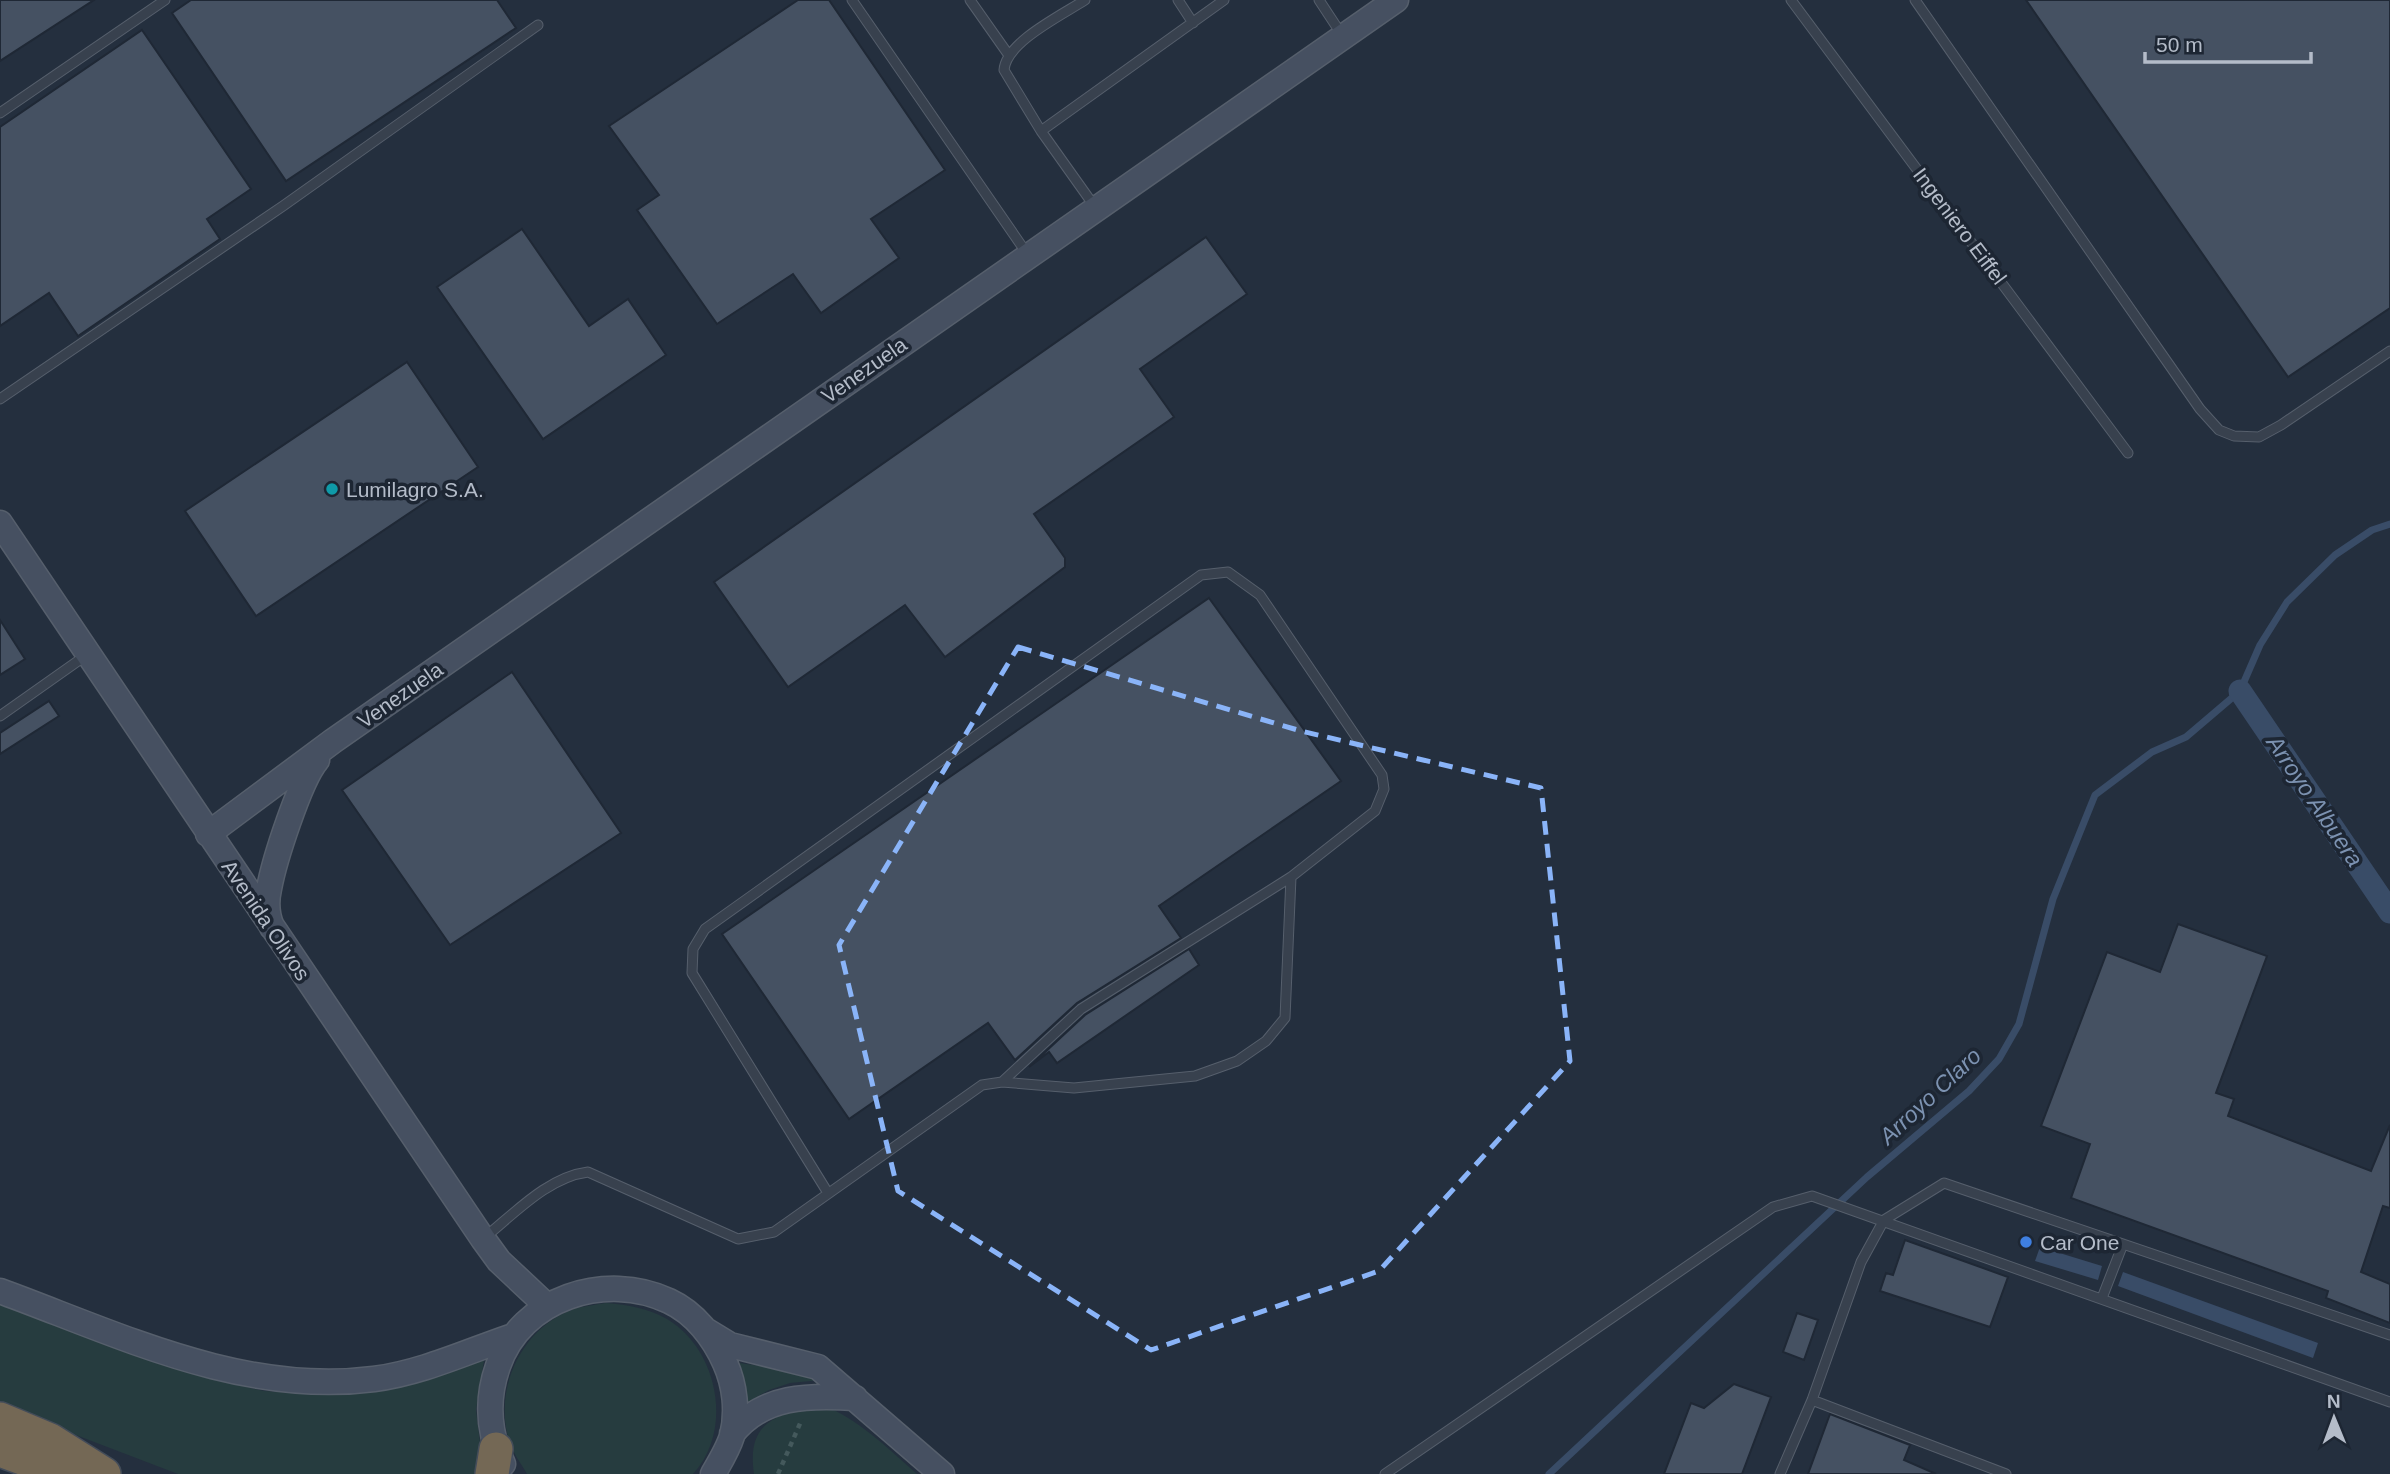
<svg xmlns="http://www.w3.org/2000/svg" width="2390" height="1474" font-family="Helvetica,sans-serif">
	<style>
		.green { fill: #263c3f }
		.water { fill: #394c67 }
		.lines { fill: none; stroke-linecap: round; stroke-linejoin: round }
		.stream { stroke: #394c67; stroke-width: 7 }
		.canal { stroke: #394c67; stroke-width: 23 }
		.building { fill: #455162; stroke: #1f2835; stroke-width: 2 }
		.lane-casing { stroke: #565f6c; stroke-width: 11 }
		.secondary-casing { stroke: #565f6c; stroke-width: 27 }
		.highway-casing { stroke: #434c59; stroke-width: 36 }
		.path { stroke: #44595c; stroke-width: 4.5; stroke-dasharray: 5 5; stroke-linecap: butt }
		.lane { stroke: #38414e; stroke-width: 9 }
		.secondary { stroke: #465061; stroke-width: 24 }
		.highway { stroke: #746855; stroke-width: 33 }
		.marked { fill: none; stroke: #8ab4f8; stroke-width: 5; stroke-dasharray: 14 9; stroke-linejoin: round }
		.culture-dot { fill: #0f9aa8; stroke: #1d2633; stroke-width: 2.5 }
		.shop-dot { fill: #3f7fe0; stroke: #1d2633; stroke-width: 2.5 }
		.labels { text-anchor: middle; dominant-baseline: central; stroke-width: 7; stroke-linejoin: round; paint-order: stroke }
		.street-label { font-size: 21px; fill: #b4bcc9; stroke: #1d2633 }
		.poi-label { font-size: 21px; fill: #b4bcc9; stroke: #1d2633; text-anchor: start }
		.water-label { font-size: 23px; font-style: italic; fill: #7c92b1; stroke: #1d2633 }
	</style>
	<rect width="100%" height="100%" fill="#242f3e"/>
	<!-- green -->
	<path class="green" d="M 0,1302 L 203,1377 L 264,1391 L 321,1394 L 381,1387 L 485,1354 L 476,1410 L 484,1474 L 178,1474 L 0,1406 Z
		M 606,1303 C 628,1305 648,1308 667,1319 C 718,1349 734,1430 693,1474 L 527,1474 C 522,1465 515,1456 511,1446 C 491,1393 520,1328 574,1309 C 584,1306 595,1305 606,1303 Z
		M 739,1363 L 775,1368 L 821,1380 L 790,1383 L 769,1390 L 746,1403 Z
		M 820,1404 C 858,1418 887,1448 917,1474 L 754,1474 C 746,1420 778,1415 820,1404 Z"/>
	<!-- water -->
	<path class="water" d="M 2040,1247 L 2102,1266 L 2098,1280 L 2035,1261 Z
		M 2123,1272 L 2318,1343 L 2313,1358 L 2118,1286 Z"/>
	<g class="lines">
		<!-- stream -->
		<path class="stream" d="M 1549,1474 L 1867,1177 L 1969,1091 L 1999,1059 L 2019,1024 L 2053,899 L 2095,795 L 2152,752 L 2186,737 L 2240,691 L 2260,645 L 2287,602 L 2335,555 L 2372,530 L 2390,524"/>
		<!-- canal -->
		<path class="canal" d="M 2240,691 L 2390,912"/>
	</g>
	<!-- building -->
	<path class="building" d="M 0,0 L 94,0 L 0,61 Z
		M 191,0 L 497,0 L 516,28 L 286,181 L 172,13 Z
		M 798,0 L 829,0 L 945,170 L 871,219 L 899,258 L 821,313 L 793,274 L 717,324 L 637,210 L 659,195 L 609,126 Z
		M 2026,0 L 2390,0 L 2390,308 L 2288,377 Z
		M 142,30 L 251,189 L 207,219 L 220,239 L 78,336 L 49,293 L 0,326 L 0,127 Z
		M 522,229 L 589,326 L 628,299 L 666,355 L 543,439 L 437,287 Z
		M 1206,237 L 1247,294 L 1140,369 L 1174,417 L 1034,514 L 1065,558 L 1065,567 L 945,657 L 905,605 L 788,687 L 714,582 Z
		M 407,362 L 478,467 L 256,616 L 185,511 Z
		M 1209,598 L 1341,781 L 1159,906 L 1181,938 L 1077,1003 L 1015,1060 L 988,1023 L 849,1119 L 722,934 Z
		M 0,620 L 25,659 L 0,675 Z
		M 512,672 L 621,833 L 450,945 L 342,790 Z
		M 49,701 L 59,716 L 0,754 L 0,733 Z
		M 2178,924 L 2267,956 L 2216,1093 L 2234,1099 L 2228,1116 L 2371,1171 L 2390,1125 L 2390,1208 L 2383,1206 L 2361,1272 L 2390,1284 L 2390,1323 L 2326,1298 L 2328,1291 L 2071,1198 L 2090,1144 L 2041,1126 L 2107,952 L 2160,972 Z
		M 1189,949 L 1199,965 L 1057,1063 L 1049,1052 L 1029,1067 L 1085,1015 Z
		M 1905,1240 L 2008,1277 L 1990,1327 L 1880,1291 L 1886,1273 L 1893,1275 Z
		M 1797,1313 L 1818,1320 L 1804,1360 L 1783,1352 Z
		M 1734,1384 L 1771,1397 L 1742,1474 L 1664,1474 L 1691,1403 L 1704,1408 Z
		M 1830,1414 L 1910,1445 L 1904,1460 L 1936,1474 L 1808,1474 Z"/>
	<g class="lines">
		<!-- lane casing -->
		<g class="lane-casing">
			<path id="lane" d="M 852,0 L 1028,255
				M 970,0 L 1008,54
				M 1178,0 L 1193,23
				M 1319,0 L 1342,35
				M 1791,0 L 2128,453
				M 1915,0 L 2200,409 L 2219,430 L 2234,436 L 2259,437 L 2281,425 L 2390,351
				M 0,113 L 165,0
				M 1041,131 L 1004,70 C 1006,42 1062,15 1085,0
				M 1095,207 L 1041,131 L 1224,0
				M 0,399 L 283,206 L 538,25
				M 0,716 L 85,656
				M 1002,1082 L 1081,1009 L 1291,877
				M 484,1238 C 515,1213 548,1177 588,1172 L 738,1239 L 774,1232 L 982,1085 L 1002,1082 L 1074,1088 L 1195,1076 L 1237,1061 L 1266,1041 L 1285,1018 L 1291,877 L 1375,811 L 1384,789 L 1382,775 L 1260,595 L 1228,572 L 1201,575 L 705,929 L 693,949 L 692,973 L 828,1193
				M 2102,1298 L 2123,1244
				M 1812,1400 L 2006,1474
				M 1385,1474 L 1773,1207 L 1812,1196 L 2390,1402
				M 1780,1474 L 1812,1400 L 1861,1262 L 1884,1220 L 1944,1183 L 2390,1335"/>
		</g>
		<!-- secondary casing -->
		<g class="secondary-casing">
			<path id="secondary" d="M 0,523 L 483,1239 L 499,1261 L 547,1306
				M 208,834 L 333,741 L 1396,0
				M 272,927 C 267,915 266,902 269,889 C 274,861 300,780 317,760
				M 0,1291 C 120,1335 243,1396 374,1379 C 421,1373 466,1352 510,1337
				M 707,1331 L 730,1345 L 818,1367 L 942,1474
				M 732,1434 C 762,1395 810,1395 855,1398
				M 503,1464 C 488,1432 486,1400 498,1366 C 521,1298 606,1271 669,1301 C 695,1313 714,1338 725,1363 C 735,1385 738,1412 732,1436 C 728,1449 720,1462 713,1474"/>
		</g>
		<!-- highway casing -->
		<g class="highway-casing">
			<path id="highway" d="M 0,1419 L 50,1440 L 104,1474
				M 0,1450 L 66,1474
				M 492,1474 L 496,1449"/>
		</g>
		<!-- path -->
		<path class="path" d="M 778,1474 L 802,1419"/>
		<!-- lane -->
		<use href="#lane" class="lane"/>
		<!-- secondary -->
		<use href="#secondary" class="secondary"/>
		<!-- highway -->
		<use href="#highway" class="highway"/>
	</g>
	<!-- marked area -->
	<path class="marked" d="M 1018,647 L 1301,731 L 1541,788 L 1570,1061 L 1379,1271 L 1151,1350 L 898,1191 L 839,945 Z"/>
	<!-- markers -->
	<circle class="culture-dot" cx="332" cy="489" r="7"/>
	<circle class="shop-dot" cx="2026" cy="1242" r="7"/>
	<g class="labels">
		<!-- street labels -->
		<g class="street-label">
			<text transform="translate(1960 226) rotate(53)">Ingeniero Eiffel</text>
			<text transform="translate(864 370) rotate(-35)">Venezuela</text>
			<text transform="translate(400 695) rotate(-35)">Venezuela</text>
			<text transform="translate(266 920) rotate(56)">Avenida Olivos</text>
		</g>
		<!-- poi labels -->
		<g class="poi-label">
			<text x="346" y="489">Lumilagro S.A.</text>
			<text x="2040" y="1242">Car One</text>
		</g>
		<!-- water labels -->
		<g class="water-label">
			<text transform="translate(2315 801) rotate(56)">Arroyo Albuera</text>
			<text transform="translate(1930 1096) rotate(-43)">Arroyo Claro</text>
		</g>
	</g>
	<!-- north arrow -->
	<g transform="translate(2334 1418) rotate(359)" stroke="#1d2633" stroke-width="5" paint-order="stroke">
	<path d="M0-5L12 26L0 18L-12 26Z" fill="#b4bcc9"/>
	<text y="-10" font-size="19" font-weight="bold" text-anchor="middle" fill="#b4bcc9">N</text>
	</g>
	<!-- scale -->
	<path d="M2145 52v10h166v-10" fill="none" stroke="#b4bcc9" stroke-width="3.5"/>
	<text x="2156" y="52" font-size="21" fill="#b4bcc9" stroke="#1d2633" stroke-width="5" paint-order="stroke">50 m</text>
</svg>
